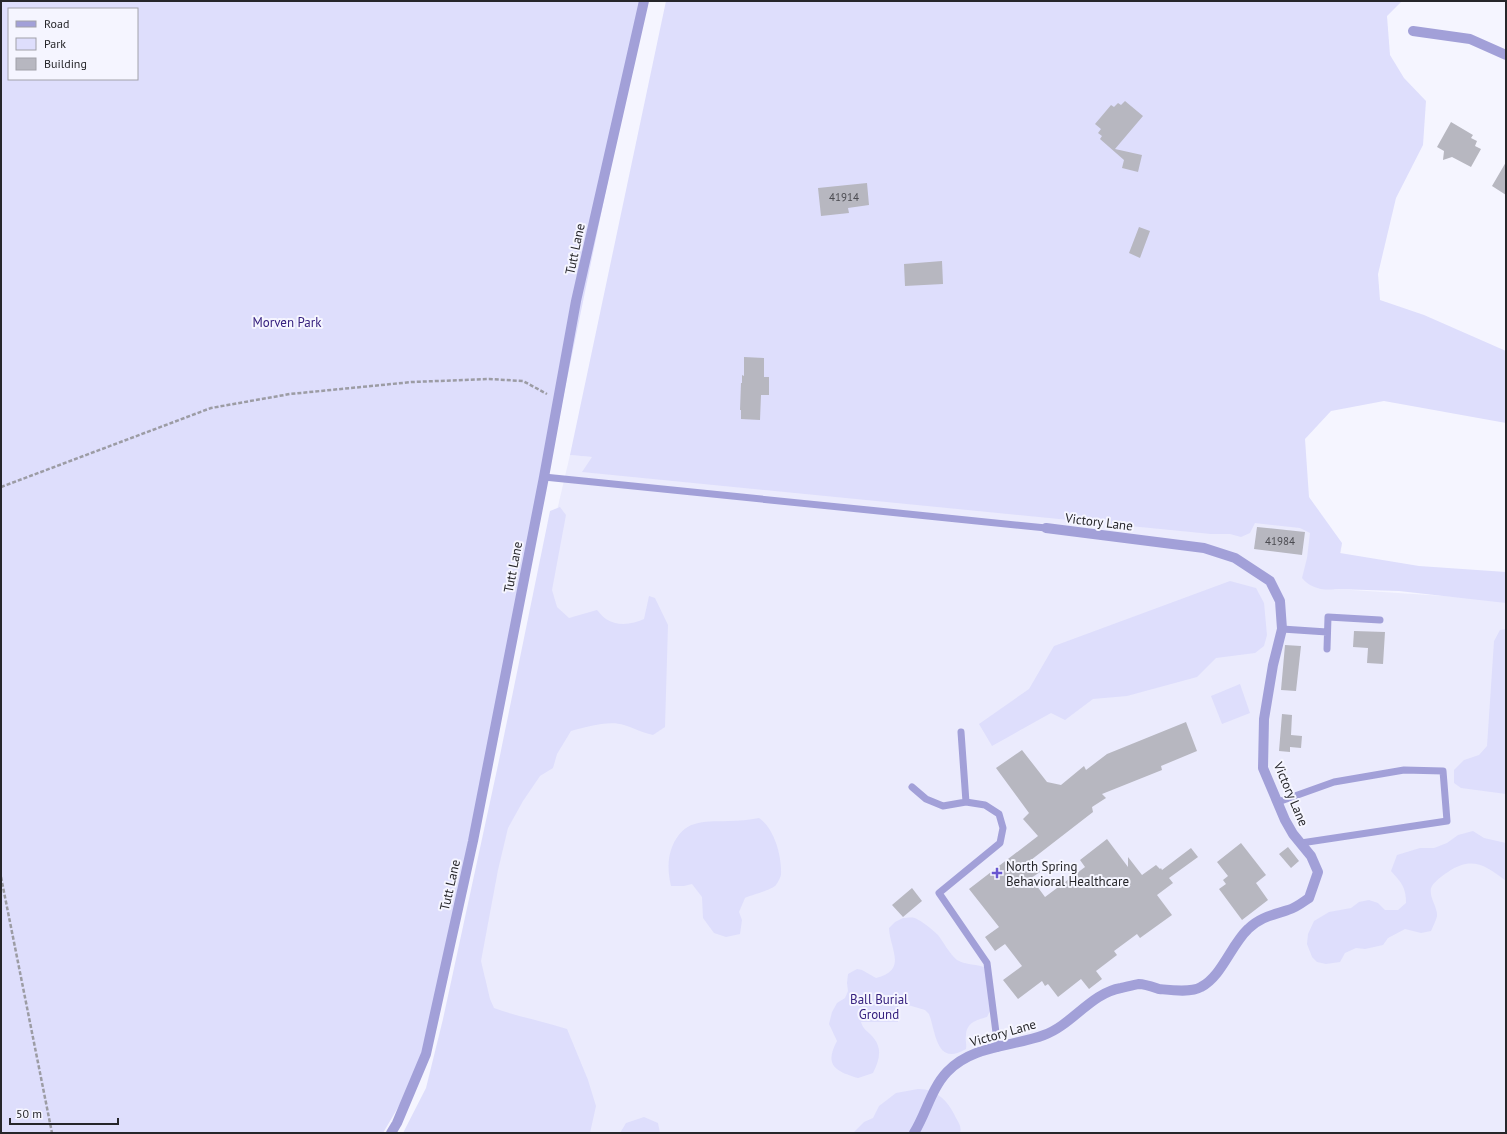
<svg xmlns="http://www.w3.org/2000/svg" width="1507" height="1134" font-family="'PT Sans',sans-serif">
	<style>
		.built { fill: #ebebfd }
		.green { fill: #dedefc; fill-rule: evenodd }
		.building { fill: #b7b7c0 }
		.lines { fill: none; stroke-linecap: round; stroke-linejoin: round }
		.path { stroke: #9c9ca4; stroke-width: 2.5; stroke-dasharray: 4 2; stroke-linecap: butt }
		.service { stroke: #a2a0d8; stroke-width: 7 }
		.minor { stroke: #a2a0d8; stroke-width: 10 }
		.poi-dot { fill: #6957d0; stroke: #f5f5ff; stroke-width: 1.5 }
		.labels { text-anchor: middle; dominant-baseline: central; stroke-width: 4; stroke-linejoin: round; paint-order: stroke }
		.number-label { font-size: 11px; fill: #4a4a50 }
		.street-label { font-size: 13px; fill: #26262a; stroke: #f5f5ff }
		.park-label { font-size: 13px; fill: #36217f; stroke: #f5f5ff }
		.poi-label { font-size: 13px; fill: #26262a; stroke: #f5f5ff; text-anchor: start }
	</style>
	<rect width="100%" height="100%" fill="#f5f5ff"/>
	<!-- built -->
	<path class="built" d="M 570,455 L 592,457 L 1239,494 L 1342,543 L 1336,589 L 1506,600 L 1506,1133 L 434,1133 L 555,519 Z"/>
	<!-- green -->
	<path class="green" d="M 1,1 L 645,1 L 427,1058 L 383,1133 L 1,1133 ZM 9,9 L 137,9 L 137,79 L 9,79 Z
		M 666,1 L 1402,1 L 1387,16 L 1390,55 L 1404,78 L 1426,101 L 1423,145 L 1396,198 L 1378,274 L 1380,300 L 1424,315 L 1506,351 L 1506,423 L 1384,401 L 1331,411 L 1305,439 L 1309,497 L 1342,543 L 1340,553 L 1419,566 L 1506,572 L 1506,603 L 1399,591 L 1336,589 C 1323,591 1310,588 1302,578 L 1307,558 L 1310,533 L 1300,528 L 1255,523 L 1250,533 L 1241,537 L 1230,534 L 1211,534 L 582,472 L 592,457 L 570,455 Z
		M 560,507 L 566,515 L 552,590 L 557,607 L 569,618 L 597,610 C 600,613 603,617 606,619 C 618,627 633,624 644,619 L 649,596 L 655,598 L 668,625 L 665,727 L 653,735 C 643,733 634,728 624,725 C 609,720 586,727 571,731 L 557,754 L 553,768 L 540,776 L 523,801 L 508,828 L 498,870 L 481,961 L 490,999 L 494,1008 C 518,1017 543,1021 567,1029 L 588,1080 L 596,1106 L 590,1133 L 403,1133 L 426,1088 L 443,1019 L 498,765 L 550,511 Z
		M 1230,581 L 1256,588 L 1264,603 L 1267,635 L 1264,646 L 1255,653 L 1216,658 L 1197,677 L 1127,696 L 1093,699 L 1065,720 L 1051,713 L 992,746 L 979,724 L 1029,689 L 1054,646 Z
		M 1506,629 L 1506,794 L 1461,788 L 1454,783 L 1454,770 L 1464,760 L 1479,755 L 1487,746 L 1494,641 L 1500,630 Z
		M 1240,684 L 1250,713 L 1222,724 L 1211,696 Z
		M 759,818 C 774,828 782,856 781,874 C 781,877 778,882 776,885 C 772,890 751,895 745,898 L 739,912 L 742,920 L 740,934 L 726,937 L 714,933 L 703,918 L 702,897 L 692,884 L 684,886 L 671,886 C 668,873 667,860 672,847 C 684,819 702,822 728,821 C 739,821 749,820 759,818 Z
		M 1473,831 L 1484,838 L 1506,843 L 1506,881 C 1485,865 1472,856 1448,872 C 1443,875 1435,881 1432,886 C 1427,895 1438,907 1437,916 C 1436,921 1433,926 1431,931 L 1421,933 L 1405,929 L 1388,938 L 1383,945 L 1365,949 L 1356,948 L 1345,953 L 1340,962 L 1326,964 L 1317,962 L 1312,957 L 1307,944 L 1308,934 L 1314,921 L 1329,912 L 1351,908 L 1359,902 L 1369,900 L 1378,903 L 1385,910 L 1398,910 L 1406,903 C 1406,887 1401,882 1391,871 L 1397,855 L 1420,848 L 1434,848 L 1447,843 L 1458,835 Z
		M 903,918 C 906,918 911,917 915,918 C 922,921 933,930 938,935 C 944,943 949,953 957,960 C 965,965 975,964 984,967 C 989,982 987,996 990,1011 L 987,1017 C 976,1020 966,1023 966,1036 C 965,1040 967,1044 966,1049 C 936,1067 936,1032 929,1014 L 925,1010 L 898,1002 L 898,1022 L 861,1022 C 863,1029 866,1030 871,1035 C 883,1047 880,1059 873,1073 L 858,1078 C 835,1071 824,1065 837,1041 L 829,1024 L 832,1012 L 837,1003 L 845,998 L 848,991 L 847,983 L 848,974 L 857,969 L 862,970 L 876,978 C 908,970 890,950 889,928 L 895,922 Z
		M 918,1089 C 937,1089 949,1102 956,1118 C 959,1123 962,1128 960,1133 L 853,1133 L 864,1122 L 873,1118 L 879,1106 L 896,1093 Z
		M 644,1117 L 658,1123 L 660,1133 L 620,1133 L 626,1123 Z"/>
	<!-- building -->
	<path class="building" d="M 1125,101 L 1143,116 L 1115,149 L 1142,155 L 1138,172 L 1122,168 L 1124,160 L 1100,139 L 1102,136 L 1098,133 L 1101,129 L 1095,124 L 1111,105 L 1114,107 L 1118,103 L 1121,105 Z
		M 1451,122 L 1473,135 L 1471,138 L 1477,141 L 1475,146 L 1481,149 L 1471,167 L 1452,157 L 1443,160 L 1444,151 L 1437,147 Z
		M 1506,162 L 1506,195 L 1492,186 Z
		M 867,183 L 869,205 L 848,208 L 849,213 L 821,216 L 818,188 Z
		M 1139,227 L 1150,231 L 1140,258 L 1129,253 Z
		M 942,261 L 943,284 L 905,286 L 904,264 Z
		M 744,357 L 764,358 L 764,377 L 769,377 L 769,395 L 761,395 L 760,420 L 741,419 L 741,410 L 740,410 L 741,383 L 742,383 L 742,375 L 744,376 Z
		M 1257,527 L 1305,532 L 1302,555 L 1254,549 Z
		M 1354,631 L 1385,632 L 1383,664 L 1367,663 L 1368,648 L 1353,647 Z
		M 1285,645 L 1301,646 L 1296,691 L 1281,690 Z
		M 1282,714 L 1292,715 L 1291,735 L 1302,736 L 1301,748 L 1290,747 L 1290,752 L 1279,751 Z
		M 1186,722 L 1197,751 L 1161,766 L 1162,770 L 1102,794 L 1106,798 L 1092,807 L 1093,812 L 1031,860 L 1040,872 L 1031,878 L 1045,897 L 1085,867 L 1080,860 L 1107,839 L 1128,867 L 1128,857 L 1142,875 L 1156,865 L 1160,869 L 1161,868 L 1162,870 L 1191,848 L 1198,857 L 1169,878 L 1173,883 L 1157,895 L 1172,915 L 1140,938 L 1137,934 L 1114,951 L 1117,955 L 1096,971 L 1102,979 L 1089,989 L 1081,979 L 1058,997 L 1048,984 L 1045,986 L 1042,981 L 1018,999 L 1003,980 L 1022,966 L 1005,944 L 995,951 L 985,937 L 999,927 L 969,889 L 1038,836 L 1023,819 L 1029,813 L 996,768 L 1022,750 L 1047,782 L 1061,785 L 1084,766 L 1086,770 L 1107,754 Z
		M 1241,843 L 1266,875 L 1256,883 L 1268,900 L 1242,920 L 1219,889 L 1226,884 L 1223,880 L 1228,876 L 1217,862 Z
		M 1288,847 L 1299,861 L 1291,868 L 1279,854 Z
		M 912,888 L 922,901 L 903,917 L 892,905 Z"/>
	<g class="lines">
		<!-- path -->
		<path class="path" d="M 1,487 L 211,408 L 290,394 L 412,382 L 489,379 L 523,381 L 547,394
			M 1,877 L 52,1133"/>
		<!-- service -->
		<path class="service" d="M 544,477 L 1046,528
			M 1282,629 L 1327,632
			M 1327,649 L 1328,617 L 1380,620
			M 961,732 L 966,802 L 985,805 L 999,814 L 1003,828 L 1000,843 L 939,893 L 987,963 L 998,1048
			M 912,787 L 926,799 L 943,806 L 966,802
			M 1278,802 L 1334,782 L 1404,770 L 1443,771 L 1447,821 L 1301,843"/>
		<!-- minor -->
		<path class="minor" d="M 1413,31 L 1470,39 L 1506,55
			M 391,1133 L 397,1123 L 426,1054 L 473,841 L 544,477 L 576,301 L 644,1
			M 914,1133 C 926,1114 931,1089 947,1072 C 972,1045 1012,1047 1044,1035 C 1072,1025 1091,993 1121,988 C 1126,987 1133,985 1139,984 C 1145,984 1153,987 1159,989 C 1170,990 1191,993 1201,987 C 1222,976 1231,945 1248,929 C 1260,917 1273,915 1288,910 C 1296,908 1303,902 1309,898 L 1318,872 L 1311,856 L 1293,834 L 1285,820 L 1263,768 L 1264,719 L 1273,665 L 1282,629 L 1280,601 L 1270,581 L 1235,558 L 1204,548 L 1046,528"/>
	</g>
	<!-- markers -->
	<path class="poi-dot" d="M995 867h4v4h4v4h-4v4h-4v-4h-4v-4h4z"/>
	<g class="labels">
		<!-- number labels -->
		<g class="number-label">
			<text x="844" y="197">41914</text>
			<text x="1280" y="541">41984</text>
		</g>
		<!-- street labels -->
		<g class="street-label">
			<text transform="translate(575 249) rotate(-78)">Tutt Lane</text>
			<text transform="translate(1099 522) rotate(7)">Victory Lane</text>
			<text transform="translate(513 567) rotate(-79)">Tutt Lane</text>
			<text transform="translate(1291 794) rotate(67)">Victory Lane</text>
			<text transform="translate(450 885) rotate(-77)">Tutt Lane</text>
			<text transform="translate(1003 1033) rotate(-16)">Victory Lane</text>
		</g>
		<!-- park labels -->
		<g class="park-label">
			<text x="287" y="322">Morven Park</text>
			<text x="879" y="999">Ball Burial<tspan x="879" dy="15">Ground</tspan></text>
		</g>
		<!-- poi labels -->
		<g class="poi-label">
			<text x="1006" y="866">North Spring<tspan x="1006" dy="15">Behavioral Healthcare</tspan></text>
		</g>
	</g>
	<!-- border -->
	<rect width="1507" height="1134" fill="none" stroke="#26262a" stroke-width="4"/>
	<!-- legend -->
	<rect x="8" y="8" width="130" height="72" fill="#f5f5ff" stroke="#a2a2aa"/>
	<rect x="16" y="21" width="20" height="6" fill="#a2a0d8" stroke="#a2a2aa"/>
	<text x="44" y="28" font-size="12" fill="#26262a">Road</text>
	<rect x="16" y="38" width="20" height="12" fill="#dedefc" stroke="#a2a2aa"/>
	<text x="44" y="48" font-size="12" fill="#26262a">Park</text>
	<rect x="16" y="58" width="20" height="12" fill="#b7b7c0" stroke="#a2a2aa"/>
	<text x="44" y="68" font-size="12" fill="#26262a">Building</text>
	<!-- scale -->
	<path d="M10 1118v6h108v-6" fill="none" stroke="#26262a" stroke-width="2"/>
	<text x="16" y="1118" font-size="12" fill="#26262a" stroke="#f5f5ff" stroke-width="3" paint-order="stroke">50 m</text>
</svg>
